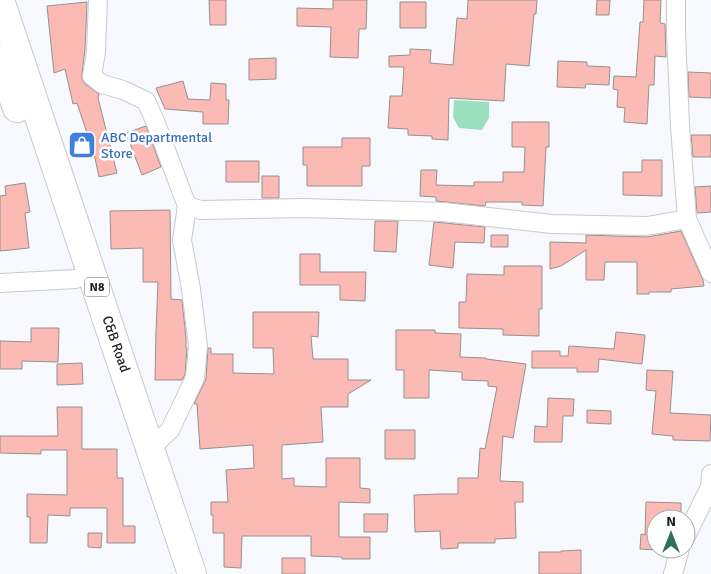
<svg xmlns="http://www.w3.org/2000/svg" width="711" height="574" font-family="Signika,sans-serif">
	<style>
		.green { fill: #9be0be }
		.building { fill: #fbbbb4; stroke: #95908f }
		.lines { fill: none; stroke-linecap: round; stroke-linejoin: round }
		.street-casing { stroke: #c9c9ce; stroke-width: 20 }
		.highway-casing { stroke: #c9c9ce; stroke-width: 30 }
		.street { stroke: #fff; stroke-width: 18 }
		.highway { stroke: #fff; stroke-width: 28 }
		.labels { text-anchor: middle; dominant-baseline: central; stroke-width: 5; stroke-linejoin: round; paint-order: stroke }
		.shield { fill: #fff; stroke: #626264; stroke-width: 1 }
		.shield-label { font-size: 12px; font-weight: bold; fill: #1f1f21 }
		.shop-label { font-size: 14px; fill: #366cbe; stroke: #fff; text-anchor: start }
		.street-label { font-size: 14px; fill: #1f1f21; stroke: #fff }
	</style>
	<rect width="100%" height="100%" fill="#f8f9fe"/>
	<!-- green -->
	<path class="green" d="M 454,100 L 489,102 L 489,118 L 482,130 L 459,128 L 453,117 Z"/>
	<!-- building -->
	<path class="building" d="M 209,0 L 226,0 L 226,25 L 210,25 Z
		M 333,0 L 367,0 L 366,29 L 359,29 L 358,58 L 330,57 L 331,27 L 297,26 L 297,8 L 333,9 Z
		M 468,0 L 537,0 L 536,14 L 534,14 L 529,66 L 506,64 L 504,101 L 449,98 L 448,140 L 432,139 L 432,136 L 408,135 L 408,129 L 388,128 L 390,96 L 402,96 L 404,67 L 389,67 L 389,56 L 410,55 L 410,49 L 431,50 L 430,63 L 453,65 L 457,18 L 467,19 Z
		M 597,0 L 610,0 L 609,15 L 596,15 Z
		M 644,0 L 661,0 L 660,23 L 665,24 L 666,57 L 655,56 L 654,85 L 649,85 L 647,124 L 624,122 L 625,108 L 617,107 L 618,90 L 613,89 L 614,76 L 636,77 L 640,22 L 643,22 Z
		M 87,2 L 85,49 L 82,74 L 82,79 L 85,84 L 99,94 L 98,98 L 117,173 L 99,177 L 93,149 L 87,150 L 82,134 L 87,133 L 77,103 L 73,104 L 65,69 L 54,73 L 47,6 Z
		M 400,2 L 426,2 L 426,28 L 400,28 Z
		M 276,58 L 276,79 L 249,80 L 249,59 Z
		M 558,61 L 587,62 L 587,66 L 610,67 L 609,85 L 586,84 L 585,88 L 557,87 Z
		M 688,72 L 711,73 L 711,98 L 689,97 Z
		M 183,81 L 188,99 L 210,100 L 211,83 L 226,84 L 226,100 L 229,100 L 228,124 L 203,124 L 203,112 L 165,109 L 156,88 Z
		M 512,122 L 549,122 L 549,147 L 546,147 L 543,206 L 522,205 L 522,202 L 486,202 L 485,206 L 436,201 L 436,197 L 420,196 L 421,170 L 437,170 L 436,185 L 474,186 L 474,182 L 503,182 L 503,172 L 524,172 L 525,147 L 512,147 Z
		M 146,126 L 161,167 L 142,175 L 126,133 Z
		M 691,135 L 711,135 L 711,157 L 693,157 Z
		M 342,138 L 370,138 L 370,166 L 362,166 L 362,186 L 307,186 L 307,165 L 303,165 L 303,147 L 342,147 Z
		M 642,160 L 662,160 L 662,196 L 623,195 L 623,172 L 642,172 Z
		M 226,161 L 259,161 L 259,182 L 226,182 Z
		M 262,176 L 279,176 L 279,198 L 262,198 Z
		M 25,183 L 30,212 L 25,213 L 29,248 L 0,251 L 0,196 L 6,195 L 5,186 Z
		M 711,186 L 711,212 L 697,213 L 695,187 Z
		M 170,210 L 171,299 L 182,300 L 186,338 L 186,348 L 187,348 L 185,375 L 182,380 L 155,380 L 156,332 L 158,282 L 143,282 L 143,248 L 111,249 L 110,211 Z
		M 375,221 L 398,221 L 396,252 L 374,251 Z
		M 434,222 L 485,227 L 484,243 L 455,242 L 453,268 L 429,265 Z
		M 681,231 L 703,280 L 704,286 L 671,289 L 671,292 L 649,292 L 649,294 L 637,294 L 637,262 L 605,262 L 604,280 L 586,280 L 586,250 L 561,266 L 550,269 L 550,242 L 586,243 L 586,235 L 647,237 Z
		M 491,235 L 508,235 L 508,247 L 491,247 Z
		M 300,254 L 320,254 L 320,272 L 366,272 L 365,301 L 340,300 L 340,285 L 300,285 Z
		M 504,266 L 542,266 L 542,309 L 539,309 L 539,336 L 503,335 L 503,329 L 459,328 L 459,302 L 466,302 L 467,274 L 504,275 Z
		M 253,312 L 319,312 L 318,337 L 311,336 L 313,359 L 348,359 L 348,380 L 371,380 L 348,394 L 348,407 L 321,407 L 323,442 L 282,445 L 282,479 L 294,478 L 294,486 L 326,487 L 326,458 L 360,458 L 360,488 L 370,489 L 370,503 L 339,502 L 339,537 L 370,537 L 370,559 L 342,559 L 342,557 L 311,556 L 311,536 L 242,536 L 241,568 L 224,567 L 224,533 L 213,533 L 213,515 L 211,515 L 211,502 L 228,502 L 226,470 L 254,468 L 253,445 L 200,449 L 197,404 L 194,404 L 206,379 L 208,348 L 211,348 L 211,354 L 233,354 L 233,373 L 274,374 L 273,348 L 253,348 Z
		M 31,328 L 59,328 L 58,362 L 22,361 L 22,369 L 0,369 L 0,341 L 31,342 Z
		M 396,330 L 435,330 L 435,333 L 461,334 L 460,357 L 486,358 L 486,359 L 526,364 L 513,438 L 503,436 L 500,481 L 523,482 L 523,502 L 515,502 L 516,538 L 495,539 L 495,543 L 458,543 L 458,548 L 441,549 L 440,531 L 415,532 L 414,495 L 440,494 L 458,494 L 458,478 L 478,478 L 480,448 L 485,449 L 497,387 L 488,386 L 488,381 L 462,380 L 462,372 L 429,370 L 429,398 L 404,398 L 404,370 L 396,370 Z
		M 616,332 L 645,335 L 642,364 L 599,359 L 598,372 L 577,372 L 577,368 L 532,368 L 532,351 L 560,351 L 560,356 L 568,356 L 569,346 L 614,349 Z
		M 82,363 L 83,384 L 57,385 L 57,364 Z
		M 647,370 L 673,371 L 670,413 L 711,415 L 710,441 L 673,440 L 673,436 L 652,434 L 656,391 L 646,390 Z
		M 548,398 L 574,399 L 573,416 L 563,416 L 562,442 L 534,442 L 535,426 L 547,427 Z
		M 57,407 L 82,407 L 82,449 L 117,449 L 117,478 L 123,478 L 123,526 L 135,526 L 135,543 L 107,543 L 107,508 L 70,508 L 70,516 L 48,515 L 47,543 L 30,543 L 30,517 L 27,517 L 27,494 L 67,495 L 67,450 L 41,450 L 41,454 L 0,453 L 0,436 L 58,436 Z
		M 587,410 L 611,411 L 611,424 L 587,423 Z
		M 385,430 L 415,430 L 415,459 L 385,459 Z
		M 646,502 L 681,503 L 681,519 L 656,519 L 656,550 L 640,549 L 641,534 L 645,535 Z
		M 364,514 L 388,514 L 387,532 L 364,532 Z
		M 88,533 L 102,533 L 101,548 L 88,547 Z
		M 581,550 L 581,574 L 539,574 L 539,552 L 561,552 L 561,551 Z
		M 282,558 L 305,558 L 305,574 L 282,574 Z"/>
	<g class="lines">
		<!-- street casing -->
		<g class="street-casing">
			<path id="street" d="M 98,0 L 96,52 L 92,76 L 102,84 L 123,90 L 146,101 L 155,121 L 187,206 L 201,210 L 302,208 L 444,212 L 552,224 L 647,226 L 687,219
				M 676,0 L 676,33 L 680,126 L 687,219 L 711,273
				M 0,283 L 76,279
				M 151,448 L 170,430 L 195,378 L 198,346 L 191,289 L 182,240 L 187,206
				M 686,536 L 710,487 L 711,474
				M 673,574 L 680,549"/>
		</g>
		<!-- highway casing -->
		<g class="highway-casing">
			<path id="highway" d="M 0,0 L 192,574
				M 0,60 L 17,108"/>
		</g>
		<!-- street -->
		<use href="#street" class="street"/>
		<!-- highway -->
		<use href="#highway" class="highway"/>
	</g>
	<!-- icons -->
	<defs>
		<g id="shop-square" transform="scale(1.4375)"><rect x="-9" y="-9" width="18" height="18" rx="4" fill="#3f7fe0" stroke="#fff"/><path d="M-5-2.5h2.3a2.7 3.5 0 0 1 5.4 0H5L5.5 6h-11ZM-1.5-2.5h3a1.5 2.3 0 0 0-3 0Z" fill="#fff"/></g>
	</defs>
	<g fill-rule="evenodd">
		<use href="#shop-square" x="82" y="145"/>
	</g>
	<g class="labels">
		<!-- shield labels -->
		<rect class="shield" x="84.5" y="277.5" width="25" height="19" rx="4"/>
		<g class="shield-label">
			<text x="97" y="287">N8</text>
		</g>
		<!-- shop labels -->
		<g class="shop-label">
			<text x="101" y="137">ABC Departmental<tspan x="101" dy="16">Store</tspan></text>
		</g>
		<!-- street labels -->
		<g class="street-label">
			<text transform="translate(116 344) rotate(71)">C&amp;B Road</text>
		</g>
	</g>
	<!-- north arrow -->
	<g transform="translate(671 534)"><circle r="24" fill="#ffffff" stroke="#a5a5a6"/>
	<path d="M0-4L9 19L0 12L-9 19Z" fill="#32705d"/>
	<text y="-8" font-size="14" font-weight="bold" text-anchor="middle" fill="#1f1f21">N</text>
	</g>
</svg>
